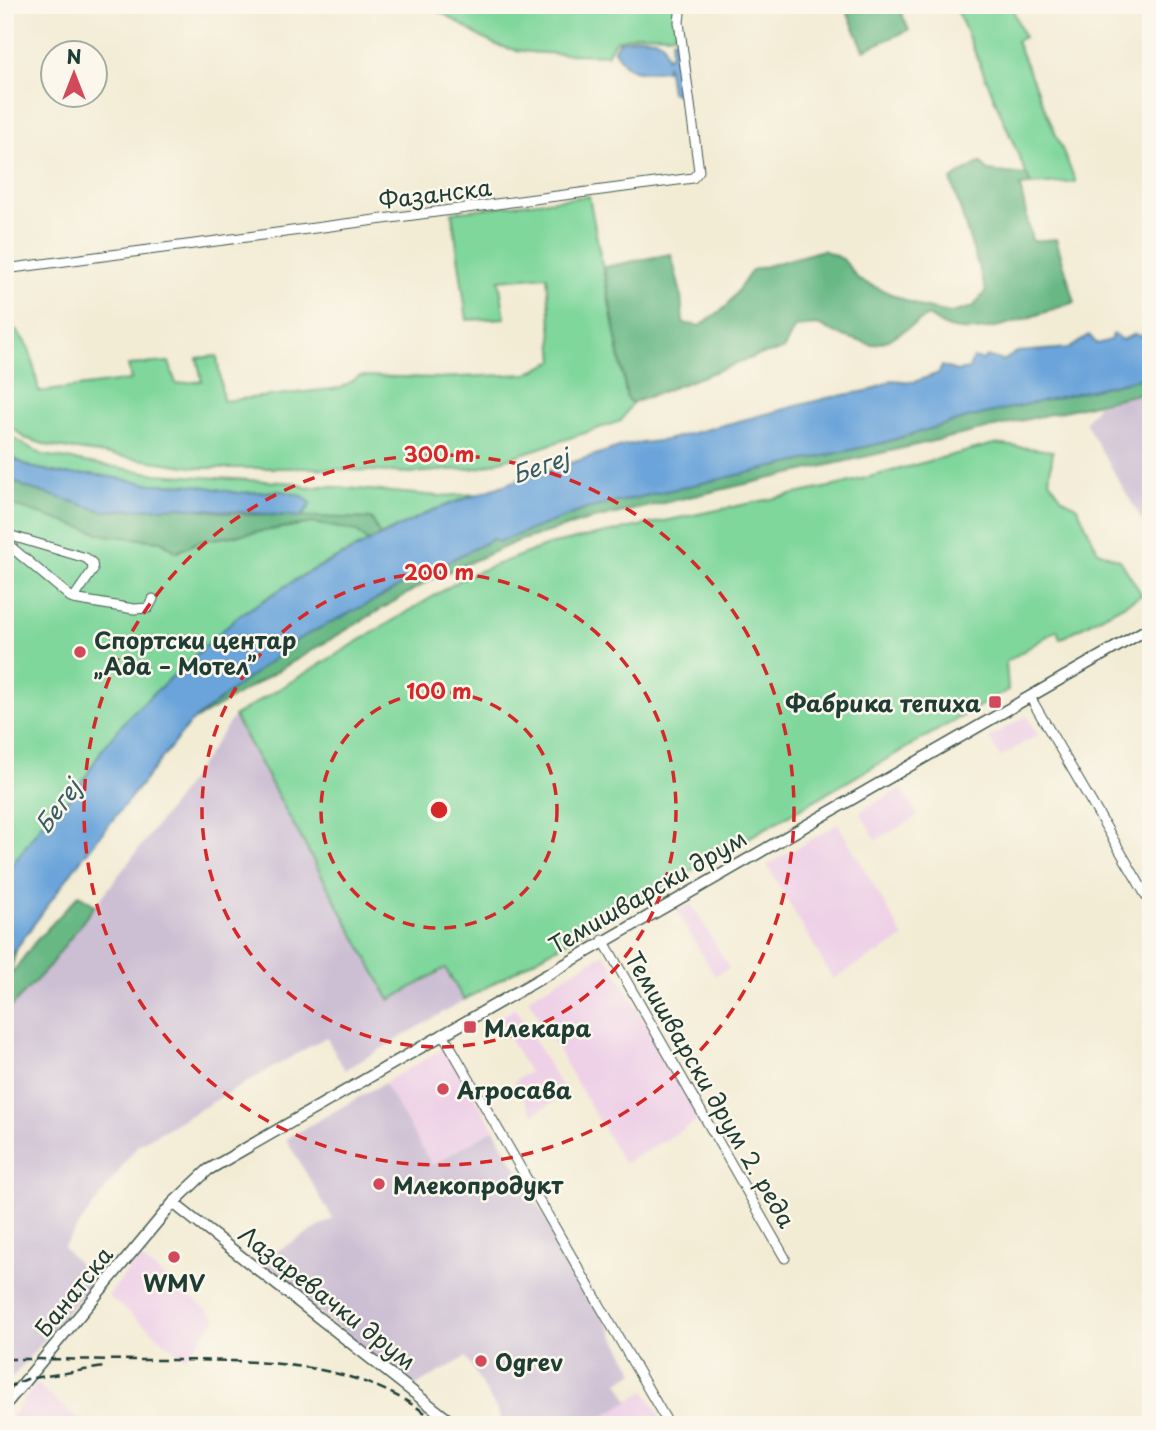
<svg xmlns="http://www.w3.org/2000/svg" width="1156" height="1430" font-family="'Playpen Sans',sans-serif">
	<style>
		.built { fill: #eed0e7 }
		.industrial { fill: #ccbed3 }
		.green { fill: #80d79c; stroke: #508a68; stroke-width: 2 }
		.forest { fill: #68b884; stroke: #447a5c; stroke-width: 2 }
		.water { fill: #6aa4da; stroke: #447087; stroke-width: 2 }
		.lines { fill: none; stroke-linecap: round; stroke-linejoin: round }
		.minor-casing { stroke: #3f574c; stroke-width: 11 }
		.major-casing { stroke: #3f574c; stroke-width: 13 }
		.minor { stroke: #fff; stroke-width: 9 }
		.major { stroke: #fff; stroke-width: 10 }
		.rail { stroke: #1f3d34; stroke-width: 2.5; stroke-dasharray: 10 5; stroke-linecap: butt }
		.ring { fill: none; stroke: #d62828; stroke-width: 3.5; stroke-dasharray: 12 9 }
		.poi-dot { fill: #d1495b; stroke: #fbf7ec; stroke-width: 2.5 }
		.labels { text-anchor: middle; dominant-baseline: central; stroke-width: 5; stroke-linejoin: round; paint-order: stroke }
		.street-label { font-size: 23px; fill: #1f3d34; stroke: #fbf7ec }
		.poi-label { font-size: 23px; font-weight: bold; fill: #1f3d34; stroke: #fbf7ec; text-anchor: start }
		.water-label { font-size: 24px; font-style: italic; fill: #365c66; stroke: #fbf7ec }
		.centre { fill: #d62828; stroke: #fbf7ec; stroke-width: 3.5 }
		.ring-label { font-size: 21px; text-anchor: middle; font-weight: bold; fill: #d62828; stroke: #fbf7ec; stroke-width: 5; stroke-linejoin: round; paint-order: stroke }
	</style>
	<rect width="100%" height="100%" fill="#fbf7ec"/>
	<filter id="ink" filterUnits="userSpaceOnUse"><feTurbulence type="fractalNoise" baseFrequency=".0143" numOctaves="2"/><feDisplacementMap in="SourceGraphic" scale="14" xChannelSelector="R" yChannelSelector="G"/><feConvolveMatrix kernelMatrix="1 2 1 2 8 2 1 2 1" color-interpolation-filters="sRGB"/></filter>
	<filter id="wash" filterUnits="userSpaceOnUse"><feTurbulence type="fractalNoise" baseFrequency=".00686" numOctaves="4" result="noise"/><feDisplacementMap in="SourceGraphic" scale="28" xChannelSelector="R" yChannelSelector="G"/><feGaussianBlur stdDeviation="1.57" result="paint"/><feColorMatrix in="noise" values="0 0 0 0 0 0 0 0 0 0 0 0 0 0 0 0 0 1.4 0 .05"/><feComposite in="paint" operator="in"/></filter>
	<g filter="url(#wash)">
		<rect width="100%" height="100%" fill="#f3ecd5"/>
		<!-- built -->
		<path class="built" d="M 1027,716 L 1038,735 L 1000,757 L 989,738 Z
			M 901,788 L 918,816 L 876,840 L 860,812 Z
			M 838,824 L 904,938 L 833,979 L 767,865 Z
			M 691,903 L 729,968 L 715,976 L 677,911 Z
			M 605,953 L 701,1119 L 624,1164 L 528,998 Z
			M 516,1008 L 566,1095 L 533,1114 L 514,1081 L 529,1072 L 498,1019 Z
			M 446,1047 L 494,1129 L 432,1165 L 384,1083 Z
			M 139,1257 L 217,1318 L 185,1358 L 108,1296 Z
			M 36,1384 L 86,1425 L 62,1422 L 60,1425 L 5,1425 Z
			M 645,1391 L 662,1420 L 653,1425 L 587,1425 Z"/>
		<!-- industrial -->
		<path class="industrial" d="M 1151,391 L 1151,536 L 1085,422 L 1098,405 Z
			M 234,716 L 390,1000 L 445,968 L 464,1000 L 345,1070 L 326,1037 L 138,1145 L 63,1247 L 94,1281 L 5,1386 L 5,1013 L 47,969 L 176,800 Z
			M 384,1083 L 432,1165 L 494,1129 L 635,1372 L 618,1382 L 629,1401 L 587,1425 L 505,1425 L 466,1357 L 412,1388 L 258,1262 L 333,1219 L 286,1139 Z"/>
		<!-- green -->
		<path class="green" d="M 421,5 L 679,5 L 676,35 L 638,34 L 615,41 L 607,55 C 574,53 517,57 488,41 C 463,28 450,13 421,5 Z
			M 970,5 L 1011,5 L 1024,37 L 1016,41 L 1076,182 L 1031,185 L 957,10 Z
			M 589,196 L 627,399 L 632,403 L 621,421 L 479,468 L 410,473 L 313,468 L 199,468 L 50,446 L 25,438 L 5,422 L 5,322 C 34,342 32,360 39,392 L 131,380 L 128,365 L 169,362 L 176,384 L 202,381 L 197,358 L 217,356 L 223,401 L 341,388 L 360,376 L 439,378 L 527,374 L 554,361 L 547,276 L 499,280 L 505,318 L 467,320 L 452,212 Z
			M 5,433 L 43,455 L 157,474 L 296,483 L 307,488 L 324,486 L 438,496 L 477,494 L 431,511 L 380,536 L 372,519 L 301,517 L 309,508 L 283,491 L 237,493 L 196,485 L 151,484 L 92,474 L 63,474 L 30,467 L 5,454 Z
			M 994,444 L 1053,451 L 1049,480 L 1062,498 L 1077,507 L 1098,551 L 1120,560 L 1142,595 L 1060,639 L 1057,630 L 1006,662 L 1008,690 L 464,1000 L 445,968 L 390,1000 L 234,716 L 469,575 L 548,545 L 839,485 Z
			M 5,503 L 139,539 L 161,541 L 177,552 L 196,542 L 313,523 L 356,531 L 368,542 L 304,574 L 237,617 L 202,649 L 101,751 L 85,778 L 63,805 L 44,821 L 5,875 Z"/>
		<!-- forest -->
		<path class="forest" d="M 844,5 L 898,5 L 909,30 L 864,50 Z
			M 980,162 L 988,171 L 1027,175 L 1031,185 L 1020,186 L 1032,241 L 1056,239 L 1075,302 C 1042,312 980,340 947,327 C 940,325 934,319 928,316 L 888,340 L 872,345 L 837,334 L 818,325 L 795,327 L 783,350 L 759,355 L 632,403 L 627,399 L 604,267 L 671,254 L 681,294 L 683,323 L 700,326 L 727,306 L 752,270 L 823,250 L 843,259 L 859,280 L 921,307 L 951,313 L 973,307 L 986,291 L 951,180 Z
			M 1151,376 L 1151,391 L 589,520 L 518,541 L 432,579 L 190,723 L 300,638 L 387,594 L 427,569 L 493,539 L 498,542 L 586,509 L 882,443 L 967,418 Z
			M 5,476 L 25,487 L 103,511 L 179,507 L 238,514 L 372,519 L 380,536 L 368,542 L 356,531 L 313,523 L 199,541 L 177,552 L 161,541 L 105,535 L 5,503 Z
			M 79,895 L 95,905 L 47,969 L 5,1013 L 5,964 L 17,947 L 9,977 L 36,941 Z"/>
		<!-- water -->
		<path class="water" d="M 638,37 L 654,38 L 663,43 L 667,58 L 671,54 L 672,40 L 675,39 L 681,49 L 678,95 L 671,92 L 667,64 L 666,70 C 639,72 629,76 614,50 L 618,42 Z
			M 1145,330 L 1151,331 L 1151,376 L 967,418 L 882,443 L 586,509 L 498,542 L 493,539 L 449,561 L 441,570 L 427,569 L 387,594 L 300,638 L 190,723 L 79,862 L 5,964 L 5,875 L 44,821 L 63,805 L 85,778 L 101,751 L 129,716 L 237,617 L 305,574 L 431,511 L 521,479 L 527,473 L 538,474 L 625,445 L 666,440 L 827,398 L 872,390 L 892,380 L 914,382 L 939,373 L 942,366 L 957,371 L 969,369 L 973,358 L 982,360 L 987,356 L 1003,361 L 1017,352 L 1070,348 L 1089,335 L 1097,344 L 1110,340 L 1113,334 L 1122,340 L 1135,334 L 1142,337 Z
			M 5,454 L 30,467 L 63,474 L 92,474 L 151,484 L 196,485 L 237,493 L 283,491 L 302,496 L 311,503 L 301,517 L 179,507 L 103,511 L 25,487 L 5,476 Z"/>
	</g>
	<g filter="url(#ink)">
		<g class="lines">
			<!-- minor casing -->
			<g class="minor-casing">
				<path id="minor" d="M 5,269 L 693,178 L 699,171 L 679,22 L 681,5
					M 5,534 L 86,558 L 92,563 L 93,570 L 73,599 L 5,542
					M 73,599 L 134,609 L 148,608 L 153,599
					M 1030,697 L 1151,904
					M 603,940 L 785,1258
					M 443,1034 L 669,1425"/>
			</g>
			<!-- major casing -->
			<g class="major-casing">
				<path id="major" d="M 173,1203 L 455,1425
					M 5,1405 L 173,1203 L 208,1170 L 1151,627"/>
			</g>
			<!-- minor -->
			<use href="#minor" class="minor"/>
			<!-- major -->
			<use href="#major" class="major"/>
			<!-- rail -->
			<path class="rail" d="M 5,1359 C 61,1359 116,1360 171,1360 C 268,1361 362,1360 441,1425
				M 5,1388 L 27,1379 L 104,1367"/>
		</g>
	</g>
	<!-- distance rings -->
	<g class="ring">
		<circle cx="439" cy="810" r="118"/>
		<circle cx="439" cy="810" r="237"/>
		<circle cx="439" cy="810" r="355"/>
	</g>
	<!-- markers -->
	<g class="poi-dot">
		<circle cx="80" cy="652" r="7"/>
		<rect x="988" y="695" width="14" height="14" rx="3.5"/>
		<rect x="463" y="1020" width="14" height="14" rx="3.5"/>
		<circle cx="443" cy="1089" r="7"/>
		<circle cx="379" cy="1184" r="7"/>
		<circle cx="174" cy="1257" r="7"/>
		<circle cx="481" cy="1361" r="7"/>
	</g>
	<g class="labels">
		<!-- street labels -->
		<g class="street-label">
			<text transform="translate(435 193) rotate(-7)">Фазанска</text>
			<text transform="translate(647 891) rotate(-30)">Темишварски друм</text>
			<text transform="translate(711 1089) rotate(60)">Темишварски друм 2. реда</text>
			<text transform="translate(73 1291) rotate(-51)">Банатска</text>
			<text transform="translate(328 1297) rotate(38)">Лазаревачки друм</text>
		</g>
		<!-- poi labels -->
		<g class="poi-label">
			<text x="94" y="639">Спортски центар<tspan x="94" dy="26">„Ада – Мотел”</tspan></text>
			<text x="981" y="702" text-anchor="end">Фабрика тепиха</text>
			<text x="484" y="1027">Млекара</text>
			<text x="457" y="1089">Агросава</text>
			<text x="393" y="1184">Млекопродукт</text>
			<text x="174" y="1282" text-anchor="middle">WMV</text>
			<text x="495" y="1361">Ogrev</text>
		</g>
		<!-- water labels -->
		<g class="water-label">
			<text transform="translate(540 465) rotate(-19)">Бегеј</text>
			<text transform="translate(57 806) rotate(-53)">Бегеј</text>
		</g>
	</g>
	<circle cx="439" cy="810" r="10" class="centre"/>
	<g class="ring-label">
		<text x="439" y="462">300 m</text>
		<text x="439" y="580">200 m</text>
		<text x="439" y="699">100 m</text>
	</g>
	<!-- margin -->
	<rect width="1156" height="1430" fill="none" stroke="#fbf7ec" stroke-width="28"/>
	<!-- north arrow -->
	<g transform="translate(74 74)"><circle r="33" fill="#fbf7ec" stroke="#a3ada2" stroke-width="2"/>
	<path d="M0-5L12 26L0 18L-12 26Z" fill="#d1495b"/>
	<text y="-10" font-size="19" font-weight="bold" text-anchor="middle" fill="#1f3d34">N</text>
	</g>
</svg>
